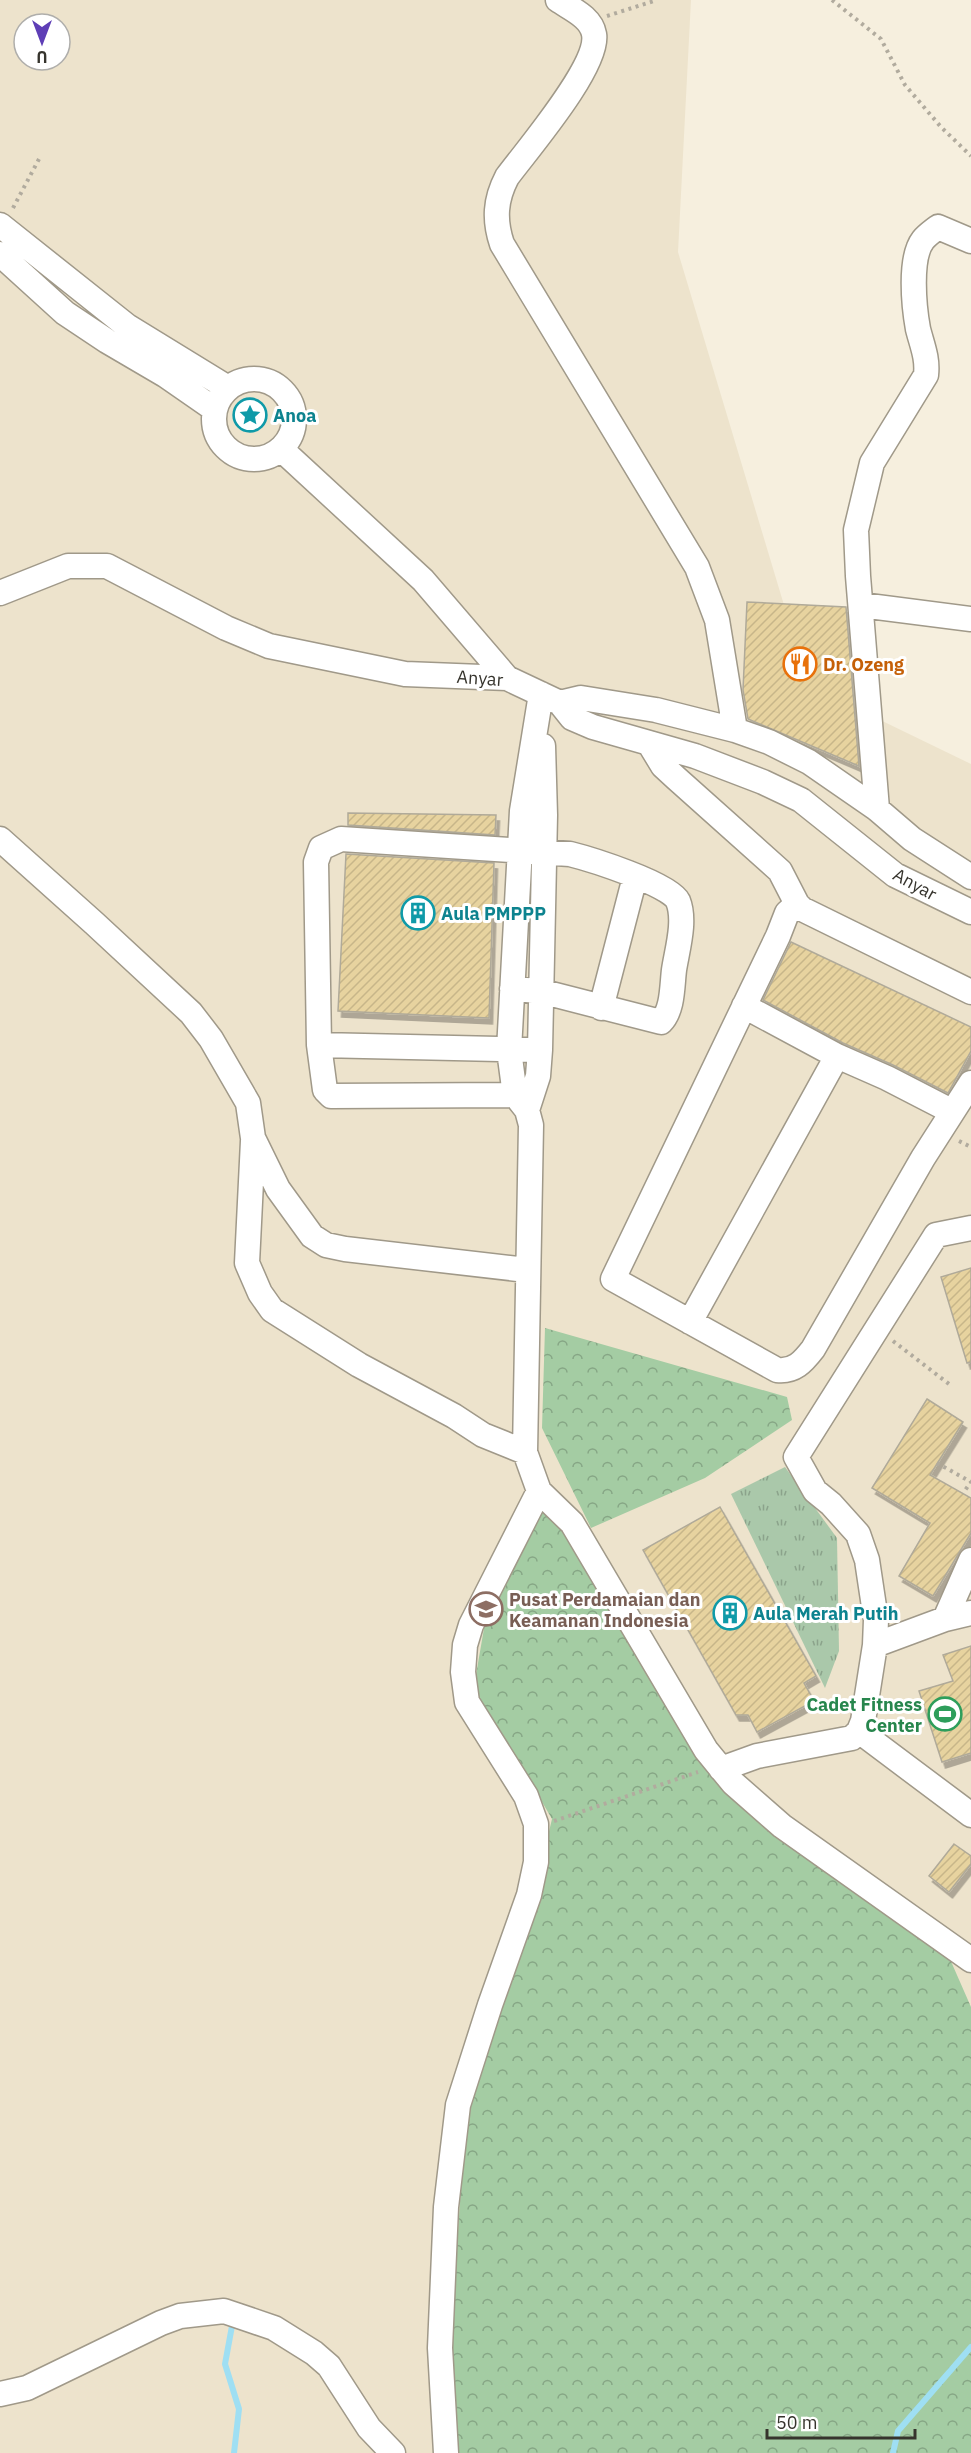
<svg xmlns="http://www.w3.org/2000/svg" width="971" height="2453" font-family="'IBM Plex Sans',sans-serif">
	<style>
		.built { fill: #ede3cc; fill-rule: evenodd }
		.grass { fill: url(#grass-tufts) }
		.forest { fill: url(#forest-crowns) }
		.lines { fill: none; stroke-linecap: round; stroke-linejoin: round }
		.stream { stroke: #9fdff3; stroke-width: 6 }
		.building { fill: url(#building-hatch); stroke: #b0aa99; stroke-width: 1.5; filter: url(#shadow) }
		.minor-casing { stroke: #a09989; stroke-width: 27 }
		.path { stroke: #b1ab9e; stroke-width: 4; stroke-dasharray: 3 4.5; stroke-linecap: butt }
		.minor { stroke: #fff; stroke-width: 24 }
		.labels { text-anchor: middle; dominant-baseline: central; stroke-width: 6; stroke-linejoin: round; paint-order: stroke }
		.culture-label { font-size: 18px; font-weight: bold; fill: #0d838f; stroke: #fff; text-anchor: start }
		.food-label { font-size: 18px; font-weight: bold; fill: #c56008; stroke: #fff; text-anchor: start }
		.street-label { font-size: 18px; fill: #36342d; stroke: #fff }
		.education-label { font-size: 18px; font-weight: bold; fill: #785e54; stroke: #fff; text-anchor: start }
		.leisure-label { font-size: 18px; font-weight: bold; fill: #27864d; stroke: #fff; text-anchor: end }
	</style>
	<defs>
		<pattern id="grass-tufts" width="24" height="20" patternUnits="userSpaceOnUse" patternTransform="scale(1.5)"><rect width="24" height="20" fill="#aac8aa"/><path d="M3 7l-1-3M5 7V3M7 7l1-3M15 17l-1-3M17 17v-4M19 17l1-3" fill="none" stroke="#8ba38b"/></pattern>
		<pattern id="forest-crowns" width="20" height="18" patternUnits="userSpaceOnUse" patternTransform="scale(1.5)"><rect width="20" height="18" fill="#a4cca3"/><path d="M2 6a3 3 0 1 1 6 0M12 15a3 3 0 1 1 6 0" fill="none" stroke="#86a685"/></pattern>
		<pattern id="building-hatch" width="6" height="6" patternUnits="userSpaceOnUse" patternTransform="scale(1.5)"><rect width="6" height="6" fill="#e7d39f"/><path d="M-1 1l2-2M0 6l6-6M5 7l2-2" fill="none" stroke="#c7b689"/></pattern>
		<filter id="shadow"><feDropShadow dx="3.5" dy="6" stdDeviation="0" flood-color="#0004"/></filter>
	</defs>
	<rect width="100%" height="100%" fill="#f6efde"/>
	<!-- built -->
	<path class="built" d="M 0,0 L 691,0 L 678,252 L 808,685 L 971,764 L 971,2453 L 0,2453 ZM 24,24 L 60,24 L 60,60 L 24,60 Z"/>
	<!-- grass -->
	<path class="grass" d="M 785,1467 L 837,1538 L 839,1651 L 825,1688 L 731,1494 Z"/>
	<!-- forest -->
	<path class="forest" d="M 545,1328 L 787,1397 L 792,1420 L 705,1478 L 591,1528 L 542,1428 Z
		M 534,1510 L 550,1510 L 596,1562 L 621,1631 L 729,1784 L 946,1950 L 971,2007 L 971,2453 L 452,2453 L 452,2326 L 465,2123 L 500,1977 L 528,1918 L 552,1819 L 500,1730 L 480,1708 L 474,1686 L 486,1617 Z"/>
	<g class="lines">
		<!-- stream -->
		<path class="stream" d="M 232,2326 L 225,2364 L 239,2409 L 234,2453
			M 893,2453 L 898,2431 L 971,2347"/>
	</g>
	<!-- building -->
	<path class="building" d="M 747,602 L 846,607 L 859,766 L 748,719 L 743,690 Z
		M 348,813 L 496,815 L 495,835 L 348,825 Z
		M 346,854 L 494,863 L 489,1018 L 338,1011 Z
		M 791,942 L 971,1027 L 971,1051 L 948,1093 L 893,1065 L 843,1043 L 763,1000 Z
		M 971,1268 L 971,1362 L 967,1363 L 941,1277 Z
		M 927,1399 L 963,1422 L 930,1475 L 971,1498 L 971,1533 L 933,1596 L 899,1576 L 930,1523 L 872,1488 Z
		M 720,1507 L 816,1676 L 804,1683 L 814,1701 L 757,1732 L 748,1715 L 736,1715 L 643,1550 Z
		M 971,1646 L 971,1753 L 942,1762 L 919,1691 L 953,1681 L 943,1655 Z
		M 954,1844 L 971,1856 L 971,1864 L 949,1892 L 929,1876 Z"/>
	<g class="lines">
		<!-- minor casing -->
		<g class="minor-casing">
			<path id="minor" d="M 558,0 C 571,9 591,17 594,34 C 600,65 527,150 507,177 C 495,200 494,220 502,244 L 697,567 L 717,620 L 735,730
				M 0,225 L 127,326 L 228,388
				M 0,254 L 65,313 L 107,341 L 165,375 L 214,409
				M214 419a40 40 0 1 1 80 0a40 40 0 1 1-80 0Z
				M 281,449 L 423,580 L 507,678
				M 0,593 L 68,566 L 107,566 L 226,628 L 269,646 L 405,674 L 507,678 L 560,703 L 581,698 L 656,710 L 735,730 L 769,742 L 809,762 L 877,809 L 912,839 L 971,877
				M 861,605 L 971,619
				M 541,694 L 522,811 L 509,1050 L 514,1088 L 516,1096 L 527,1110 L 531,1125 L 525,1452 L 539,1491 L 572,1523 L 706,1750 L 733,1783 L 782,1826 L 971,1960
				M 560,703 L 572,718 L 593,727 L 695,756 L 763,782 L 801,800 L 895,875 L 971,912
				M 649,743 L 663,766 L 676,778 L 780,871 L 797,904 L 787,913 L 778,936 L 613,1279 L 777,1370 C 794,1372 803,1362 813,1349 L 923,1158 L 971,1083
				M 877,809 L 858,576 L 856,530 L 872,463 L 926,375 C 928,358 922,345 918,329 C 914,307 909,258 923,240 C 927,235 933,231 938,227 L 971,241
				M 0,839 L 94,923 L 191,1013 L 211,1039 L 248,1103 L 253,1138 L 278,1189 L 312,1236 L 326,1245 L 345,1249 L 527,1270
				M 797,904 L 802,909 L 971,992
				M 512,989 L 540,991 L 661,1022 C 673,1010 672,986 674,970 C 677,950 686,921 678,901 C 670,884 590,859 570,854 L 341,839 L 321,848 L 316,862 L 319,1045 L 540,1050
				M 744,1006 L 837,1056 L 887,1078 L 951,1111
				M 601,1008 L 635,877
				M 319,1045 L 325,1090 L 331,1096 L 531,1095
				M 527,1110 L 538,1076 L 540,1050 L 545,815 L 543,746
				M 253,1141 L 247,1263 L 260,1293 L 272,1310 L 359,1365 L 454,1416 L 483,1435 L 525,1452
				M 690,1322 L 837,1056
				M 945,1619 L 971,1560
				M 875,1645 L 945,1619 L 971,1613
				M 859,1731 L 971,1815
				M 721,1769 L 757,1756 L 852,1738 L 859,1731 L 863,1721 L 875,1645 L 876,1620 L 867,1560 L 858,1534 L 831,1504 L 815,1491 L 796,1457 L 936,1235 L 971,1228
				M 0,2394 L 27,2388 L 161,2323 L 180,2316 L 224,2311 L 274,2328 L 314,2353 L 329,2366 L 369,2428 L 393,2453
				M 446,2453 L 440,2348 L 446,2207 L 458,2105 L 490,2005 L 529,1895 L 536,1862 L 536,1824 L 526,1796 L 467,1702 L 463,1672 L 465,1645 L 471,1625 L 539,1491"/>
		</g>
		<!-- path -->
		<path class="path" d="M 832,0 L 881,39 L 905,85 L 941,127 L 971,156
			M 607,16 L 657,0
			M 13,208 L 39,159
			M 959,1141 L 971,1147
			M 893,1341 L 949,1384
			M 937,1463 L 971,1482 L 963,1493
			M 554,1821 L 698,1772"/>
		<!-- minor -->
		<use href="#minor" class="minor"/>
	</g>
	<!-- icons -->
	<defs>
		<g id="sight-ring" transform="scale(1.725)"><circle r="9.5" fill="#fff" stroke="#0f9aa8" stroke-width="1.5"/><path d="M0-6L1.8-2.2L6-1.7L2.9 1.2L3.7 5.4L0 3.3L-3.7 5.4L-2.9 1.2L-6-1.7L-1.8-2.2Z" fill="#0f9aa8"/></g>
		<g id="restaurant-ring" transform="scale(1.725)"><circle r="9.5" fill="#fff" stroke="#e8710a" stroke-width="1.5"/><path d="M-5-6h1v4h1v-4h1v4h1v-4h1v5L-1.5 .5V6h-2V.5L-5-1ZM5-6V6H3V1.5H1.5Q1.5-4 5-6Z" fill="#e8710a"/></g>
		<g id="building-ring" transform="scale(1.725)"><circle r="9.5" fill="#fff" stroke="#0f9aa8" stroke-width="1.5"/><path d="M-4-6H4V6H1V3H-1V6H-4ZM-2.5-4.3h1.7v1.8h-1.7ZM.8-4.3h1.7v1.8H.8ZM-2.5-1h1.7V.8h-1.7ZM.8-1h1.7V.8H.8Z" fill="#0f9aa8"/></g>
		<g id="university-ring" transform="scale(1.725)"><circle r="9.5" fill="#fff" stroke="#8d6e63" stroke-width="1.5"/><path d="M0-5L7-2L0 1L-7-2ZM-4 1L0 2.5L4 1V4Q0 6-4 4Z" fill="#8d6e63"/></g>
		<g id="stadium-ring" transform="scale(1.725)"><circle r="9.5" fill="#fff" stroke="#2e9e5b" stroke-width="1.5"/><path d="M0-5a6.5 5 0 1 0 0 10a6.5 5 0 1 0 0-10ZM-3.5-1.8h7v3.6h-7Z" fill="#2e9e5b"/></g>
	</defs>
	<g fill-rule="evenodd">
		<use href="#sight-ring" x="250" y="415"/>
		<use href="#restaurant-ring" x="800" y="664"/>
		<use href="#building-ring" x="418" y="913"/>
		<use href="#university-ring" x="486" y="1609"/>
		<use href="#building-ring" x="730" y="1613"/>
		<use href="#stadium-ring" x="945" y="1714"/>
	</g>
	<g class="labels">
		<!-- culture labels -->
		<g class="culture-label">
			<text x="273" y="415">Anoa</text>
			<text x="441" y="913">Aula PMPPP</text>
			<text x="753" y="1613">Aula Merah Putih</text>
		</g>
		<!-- food labels -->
		<g class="food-label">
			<text x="823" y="664">Dr. Ozeng</text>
		</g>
		<!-- street labels -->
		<g class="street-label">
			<text transform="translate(480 678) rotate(4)">Anyar</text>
			<text transform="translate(915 884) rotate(29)">Anyar</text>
		</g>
		<!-- education labels -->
		<g class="education-label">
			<text x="509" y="1599">Pusat Perdamaian dan<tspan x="509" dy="21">Keamanan Indonesia</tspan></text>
		</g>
		<!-- leisure labels -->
		<g class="leisure-label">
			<text x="922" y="1704">Cadet Fitness<tspan x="922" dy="21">Center</tspan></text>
		</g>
	</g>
	<!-- north arrow -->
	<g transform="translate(42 42) rotate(180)"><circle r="28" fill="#ffffff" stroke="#afaeab" stroke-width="1.5"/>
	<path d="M0-4.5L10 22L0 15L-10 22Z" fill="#5e3eb6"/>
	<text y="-9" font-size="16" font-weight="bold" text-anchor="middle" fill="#36342d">U</text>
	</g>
	<!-- scale -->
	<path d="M767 2429v9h148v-9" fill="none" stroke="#36342d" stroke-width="3"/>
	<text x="776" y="2429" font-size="18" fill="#36342d" stroke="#ffffff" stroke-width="4.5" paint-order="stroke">50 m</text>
</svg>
